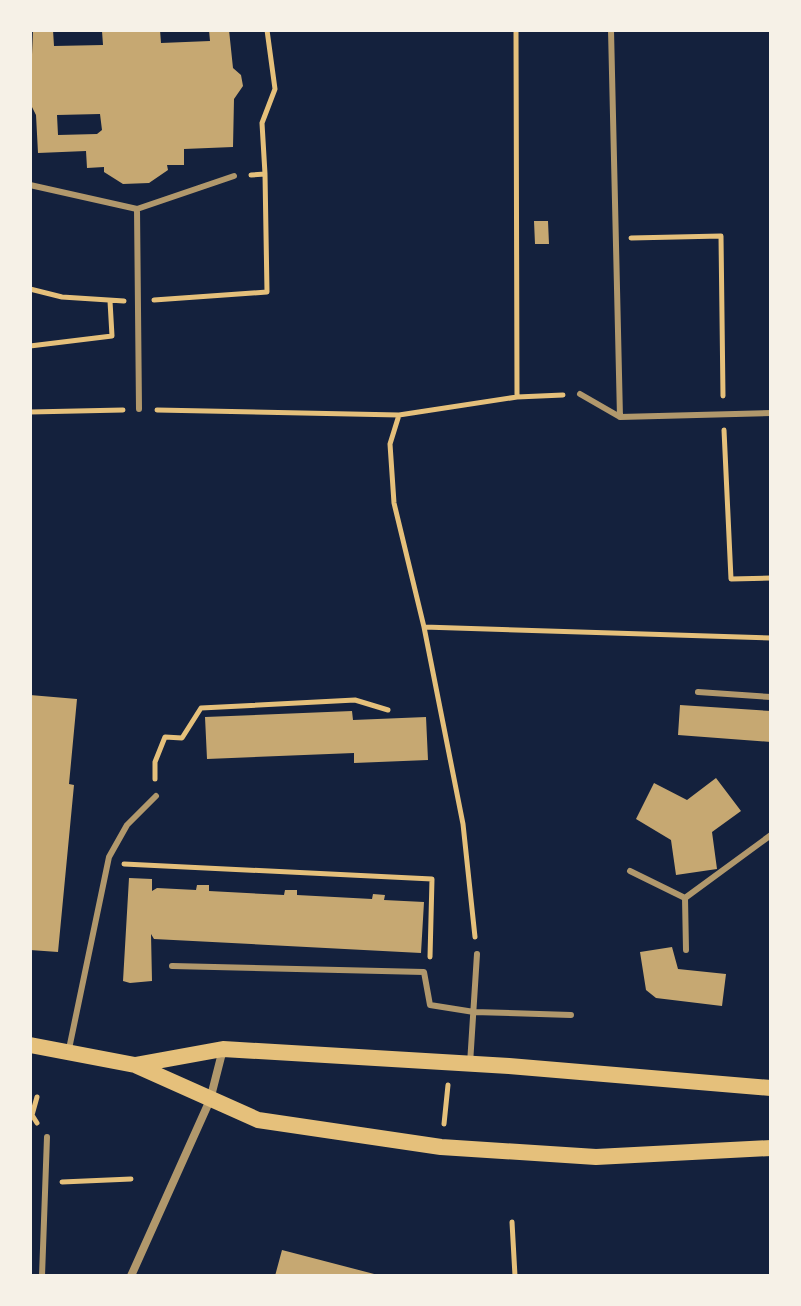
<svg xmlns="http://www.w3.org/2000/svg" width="801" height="1306" font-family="Figtree,sans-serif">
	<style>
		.building { fill: #c6a872; fill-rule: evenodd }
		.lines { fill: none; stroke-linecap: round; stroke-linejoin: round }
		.path { stroke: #e5c07b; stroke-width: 5 }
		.service { stroke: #b1986c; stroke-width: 6 }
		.minor { stroke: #b1986c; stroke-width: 8 }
		.secondary { stroke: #e5c07b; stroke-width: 16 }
	</style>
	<rect width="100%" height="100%" fill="#14213d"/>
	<!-- building -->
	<path class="building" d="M 33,30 L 53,30 L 54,46 L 103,45 L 102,31 L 160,30 L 161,43 L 210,41 L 209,30 L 229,30 L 233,68 L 241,75 L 243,86 L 234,99 L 233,147 L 184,149 L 184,165 L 167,165 L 168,170 L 149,183 L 123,184 L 104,172 L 104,167 L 87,168 L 86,151 L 38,153 L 36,115 L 30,103 ZM 100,114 L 102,130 L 97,134 L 58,135 L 57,115 Z
		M 534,221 L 548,221 L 549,244 L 535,244 Z
		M 30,695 L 77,699 L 69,784 L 74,785 L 58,952 L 30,950 Z
		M 680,705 L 771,711 L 771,742 L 678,735 Z
		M 352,711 L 353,720 L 426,717 L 428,760 L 354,763 L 354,753 L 207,759 L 205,717 Z
		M 716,778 L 741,811 L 712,832 L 717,869 L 676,875 L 671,840 L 636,819 L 654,783 L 687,800 Z
		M 129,878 L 152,879 L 152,891 L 157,888 L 196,890 L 197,885 L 209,885 L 209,891 L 284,895 L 285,890 L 297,890 L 297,895 L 372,899 L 373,894 L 385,895 L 384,900 L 424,902 L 421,953 L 154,939 L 151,934 L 152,981 L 130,983 L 123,981 Z
		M 672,947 L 678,969 L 726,974 L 722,1006 L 656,998 L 646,990 L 640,952 Z
		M 282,1250 L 378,1275 L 378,1276 L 275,1276 Z"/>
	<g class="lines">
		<!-- path -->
		<path class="path" d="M 251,175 L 265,174 L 262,123 L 275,89 L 267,30
			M 631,238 L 721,236 L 723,396
			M 30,289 L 62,297 L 124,301
			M 154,300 L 267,292 L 265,174
			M 30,346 L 112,336 L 110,301
			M 517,397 L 563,395
			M 157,410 L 399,415
			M 30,412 L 123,410
			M 724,430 L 731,579 L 771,578
			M 424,627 L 771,638
			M 155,779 L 155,762 L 165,737 L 182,738 L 201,708 L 355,700 L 388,710
			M 124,864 L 432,879 L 430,957
			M 475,937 L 463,824 L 424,627 L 394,503 L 390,444 L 399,415 L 517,397 L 516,30
			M 37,1123 L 32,1115 L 37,1097
			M 444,1124 L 448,1085
			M 62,1182 L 131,1179
			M 512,1222 L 515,1276"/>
		<!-- service -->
		<path class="service" d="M 611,30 L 620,417
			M 30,185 L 137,209 L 139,409
			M 137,209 L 234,176
			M 580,394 L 620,417 L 771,413
			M 698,692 L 771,697
			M 630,871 L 685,898
			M 686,950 L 685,898 L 771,835
			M 172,966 L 424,972 L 430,1005 L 474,1012 L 571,1015
			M 69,1049 L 109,857 L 127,825 L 156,796
			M 470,1064 L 477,954
			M 42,1276 L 47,1137"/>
		<!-- minor -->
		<path class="minor" d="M 131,1276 L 210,1100 L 223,1049"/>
		<!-- secondary -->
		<path class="secondary" d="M 30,1045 L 135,1065 L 258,1120 L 441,1147 L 596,1157 L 771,1148
			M 135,1065 L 223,1049 L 509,1066 L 771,1088"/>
	</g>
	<!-- border -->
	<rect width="801" height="1306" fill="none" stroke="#f6f1e7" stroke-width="64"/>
</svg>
